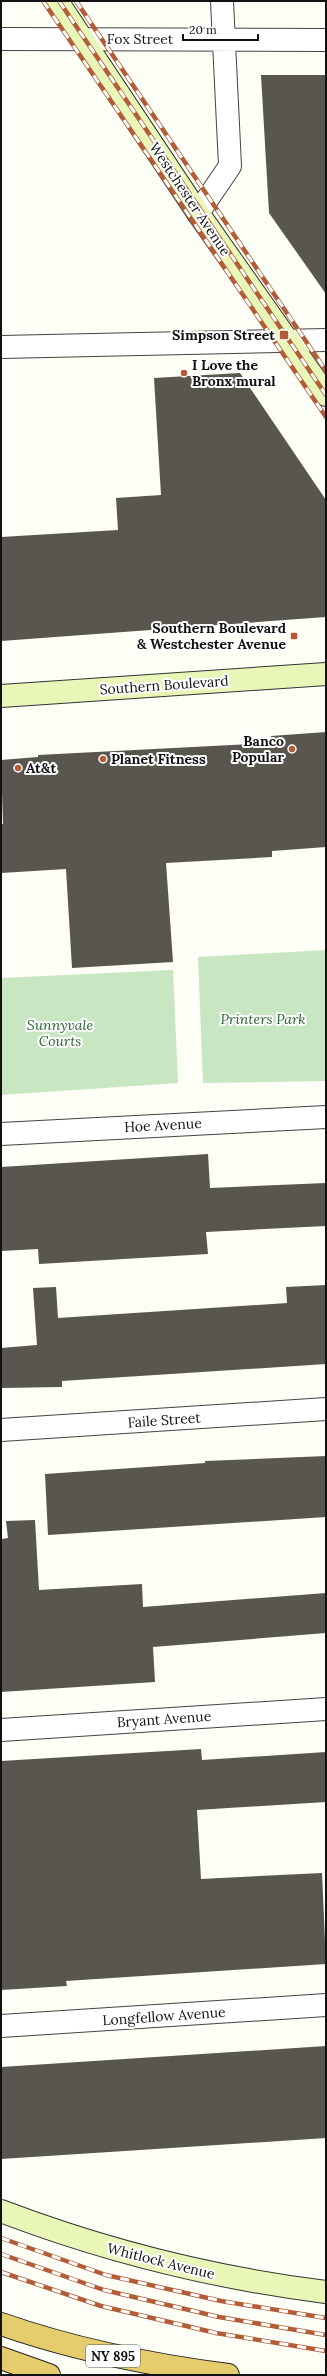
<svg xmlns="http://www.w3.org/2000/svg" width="327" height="2376" font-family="Lora,serif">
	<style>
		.park { fill: #c8e6c2 }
		.building { fill: #58564e }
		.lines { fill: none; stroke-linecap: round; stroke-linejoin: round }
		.minor-casing { stroke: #444; stroke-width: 24 }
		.secondary-casing { stroke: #333; stroke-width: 24 }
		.motorway-casing { stroke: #222; stroke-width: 24 }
		.minor { stroke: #fff; stroke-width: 22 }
		.secondary { stroke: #e8f6b8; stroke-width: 22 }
		.motorway { stroke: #e5cd6d; stroke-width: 22 }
		.rail-casing { stroke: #b35c37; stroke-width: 4.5 }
		.rail { stroke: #fff; stroke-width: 3; stroke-dasharray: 9; stroke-linecap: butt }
		.poi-dot { fill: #b35c37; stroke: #fff; stroke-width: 1.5 }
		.labels { text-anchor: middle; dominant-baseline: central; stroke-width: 4; stroke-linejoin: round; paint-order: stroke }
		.shield { fill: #fff; stroke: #585858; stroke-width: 1 }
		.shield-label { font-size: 13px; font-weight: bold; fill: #111 }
		.street-label { font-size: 14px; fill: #111; stroke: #fff }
		.poi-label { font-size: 14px; font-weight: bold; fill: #111; stroke: #fff; text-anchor: end }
		.park-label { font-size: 14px; font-style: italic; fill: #27632f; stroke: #fff }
	</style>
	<rect width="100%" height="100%" fill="#fdfef6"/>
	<!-- park -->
	<path class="park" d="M 326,950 L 326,1081 L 203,1083 L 198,957 Z
		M 173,970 L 178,1083 L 1,1095 L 1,978 Z"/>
	<!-- building -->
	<path class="building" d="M 261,75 L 326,75 L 326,294 L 269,213 Z
		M 240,373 L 326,500 L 326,617 L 1,641 L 1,537 L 118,530 L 116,498 L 161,495 L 154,378 Z
		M 326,732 L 326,847 L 272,851 L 272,857 L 166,863 L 173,962 L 72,968 L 66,869 L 1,873 L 1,824 L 3,824 L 1,760 L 38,757 L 38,755 L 272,743 L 271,736 Z
		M 208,1154 L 210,1188 L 326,1183 L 326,1226 L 206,1232 L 208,1254 L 39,1264 L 38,1249 L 1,1251 L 1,1167 Z
		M 326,1285 L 326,1364 L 62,1381 L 62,1387 L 1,1388 L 1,1348 L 37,1345 L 33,1288 L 56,1287 L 58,1318 L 287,1303 L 286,1287 Z
		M 326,1456 L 326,1517 L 48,1535 L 45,1474 L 205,1463 L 205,1461 Z
		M 35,1520 L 39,1590 L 142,1584 L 143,1607 L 326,1593 L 326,1633 L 153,1647 L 155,1682 L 1,1692 L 1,1539 L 8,1538 L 6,1521 Z
		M 201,1749 L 202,1760 L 326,1752 L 326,1802 L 197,1810 L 201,1879 L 322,1873 L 326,1964 L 66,1981 L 67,1986 L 1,1990 L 1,1761 Z
		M 326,2046 L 326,2138 L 1,2159 L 1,2067 Z"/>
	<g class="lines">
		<!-- minor casing -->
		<g class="minor-casing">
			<path id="minor" d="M 1,39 L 326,40
				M 198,213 L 230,166 L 222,1
				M 1,347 L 326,340
				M 1,1134 L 326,1117
				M 1,1430 L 326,1409
				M 1,1730 L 326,1709
				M 1,2026 L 326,2005"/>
		</g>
		<!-- secondary casing -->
		<g class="secondary-casing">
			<path id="secondary" d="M 57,1 L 198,213 L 326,395
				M 1,696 L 326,674
				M 1,2211 C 106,2251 214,2278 326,2292"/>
		</g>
		<!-- motorway casing -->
		<g class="motorway-casing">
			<path id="motorway" d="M 1,2324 C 75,2350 151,2365 228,2375
				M 1,2358 L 49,2375"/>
		</g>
		<!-- minor -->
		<use href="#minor" class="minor"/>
		<!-- secondary -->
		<use href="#secondary" class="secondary"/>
		<!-- motorway -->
		<use href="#motorway" class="motorway"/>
		<!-- rail casing -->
		<g class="rail-casing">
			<path id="rail" d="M 43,1 L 326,417
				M 59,1 L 326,395
				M 76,1 L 326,371
				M 1,2238 L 106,2275 L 221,2301 L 326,2318
				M 1,2254 L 104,2290 L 219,2317 L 326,2335
				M 1,2272 L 101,2306 L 216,2333 L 326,2351"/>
		</g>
		<!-- rail -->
		<use href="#rail" class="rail"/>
	</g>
	<!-- markers -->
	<g class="poi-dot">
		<rect x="279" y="330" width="10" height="10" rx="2"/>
		<circle cx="184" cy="373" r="4"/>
		<rect x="290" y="632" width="8" height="8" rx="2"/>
		<circle cx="292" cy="749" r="4"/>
		<circle cx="103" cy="759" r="4"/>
		<circle cx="18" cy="768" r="4"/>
	</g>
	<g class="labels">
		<!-- shield labels -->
		<rect class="shield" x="86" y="2345" width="54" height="22" rx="3"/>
		<g class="shield-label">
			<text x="113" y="2356">NY 895</text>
		</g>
		<!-- street labels -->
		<g class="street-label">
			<text x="140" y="39">Fox Street</text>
			<text transform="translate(190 199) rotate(56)">Westchester Avenue</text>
			<text transform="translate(164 685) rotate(-4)">Southern Boulevard</text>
			<text transform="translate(163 1125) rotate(-3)">Hoe Avenue</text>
			<text transform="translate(164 1420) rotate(-4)">Faile Street</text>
			<text transform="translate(164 1719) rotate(-4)">Bryant Avenue</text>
			<text transform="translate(164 2016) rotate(-4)">Longfellow Avenue</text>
			<text transform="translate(161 2261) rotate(14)">Whitlock Avenue</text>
		</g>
		<!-- poi labels -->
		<g class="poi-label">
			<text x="275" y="335">Simpson Street</text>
			<text x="192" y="365" text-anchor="start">I Love the<tspan x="192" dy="16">Bronx mural</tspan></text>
			<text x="286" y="628">Southern Boulevard<tspan x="286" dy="16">&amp; Westchester Avenue</tspan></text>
			<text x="284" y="741">Banco<tspan x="284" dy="16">Popular</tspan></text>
			<text x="111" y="759" text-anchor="start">Planet Fitness</text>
			<text x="26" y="768" text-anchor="start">At&amp;t</text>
		</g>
		<!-- park labels -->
		<g class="park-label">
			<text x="263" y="1019">Printers Park</text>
			<text x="60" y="1025">Sunnyvale<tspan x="60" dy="16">Courts</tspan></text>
		</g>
	</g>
	<!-- border -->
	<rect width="327" height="2376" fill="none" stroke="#111111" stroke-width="4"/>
	<!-- scale -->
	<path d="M183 34v6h75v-6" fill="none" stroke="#111111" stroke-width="2"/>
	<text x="189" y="34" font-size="12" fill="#111111" stroke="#ffffff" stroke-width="3" paint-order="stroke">20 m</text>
</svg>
